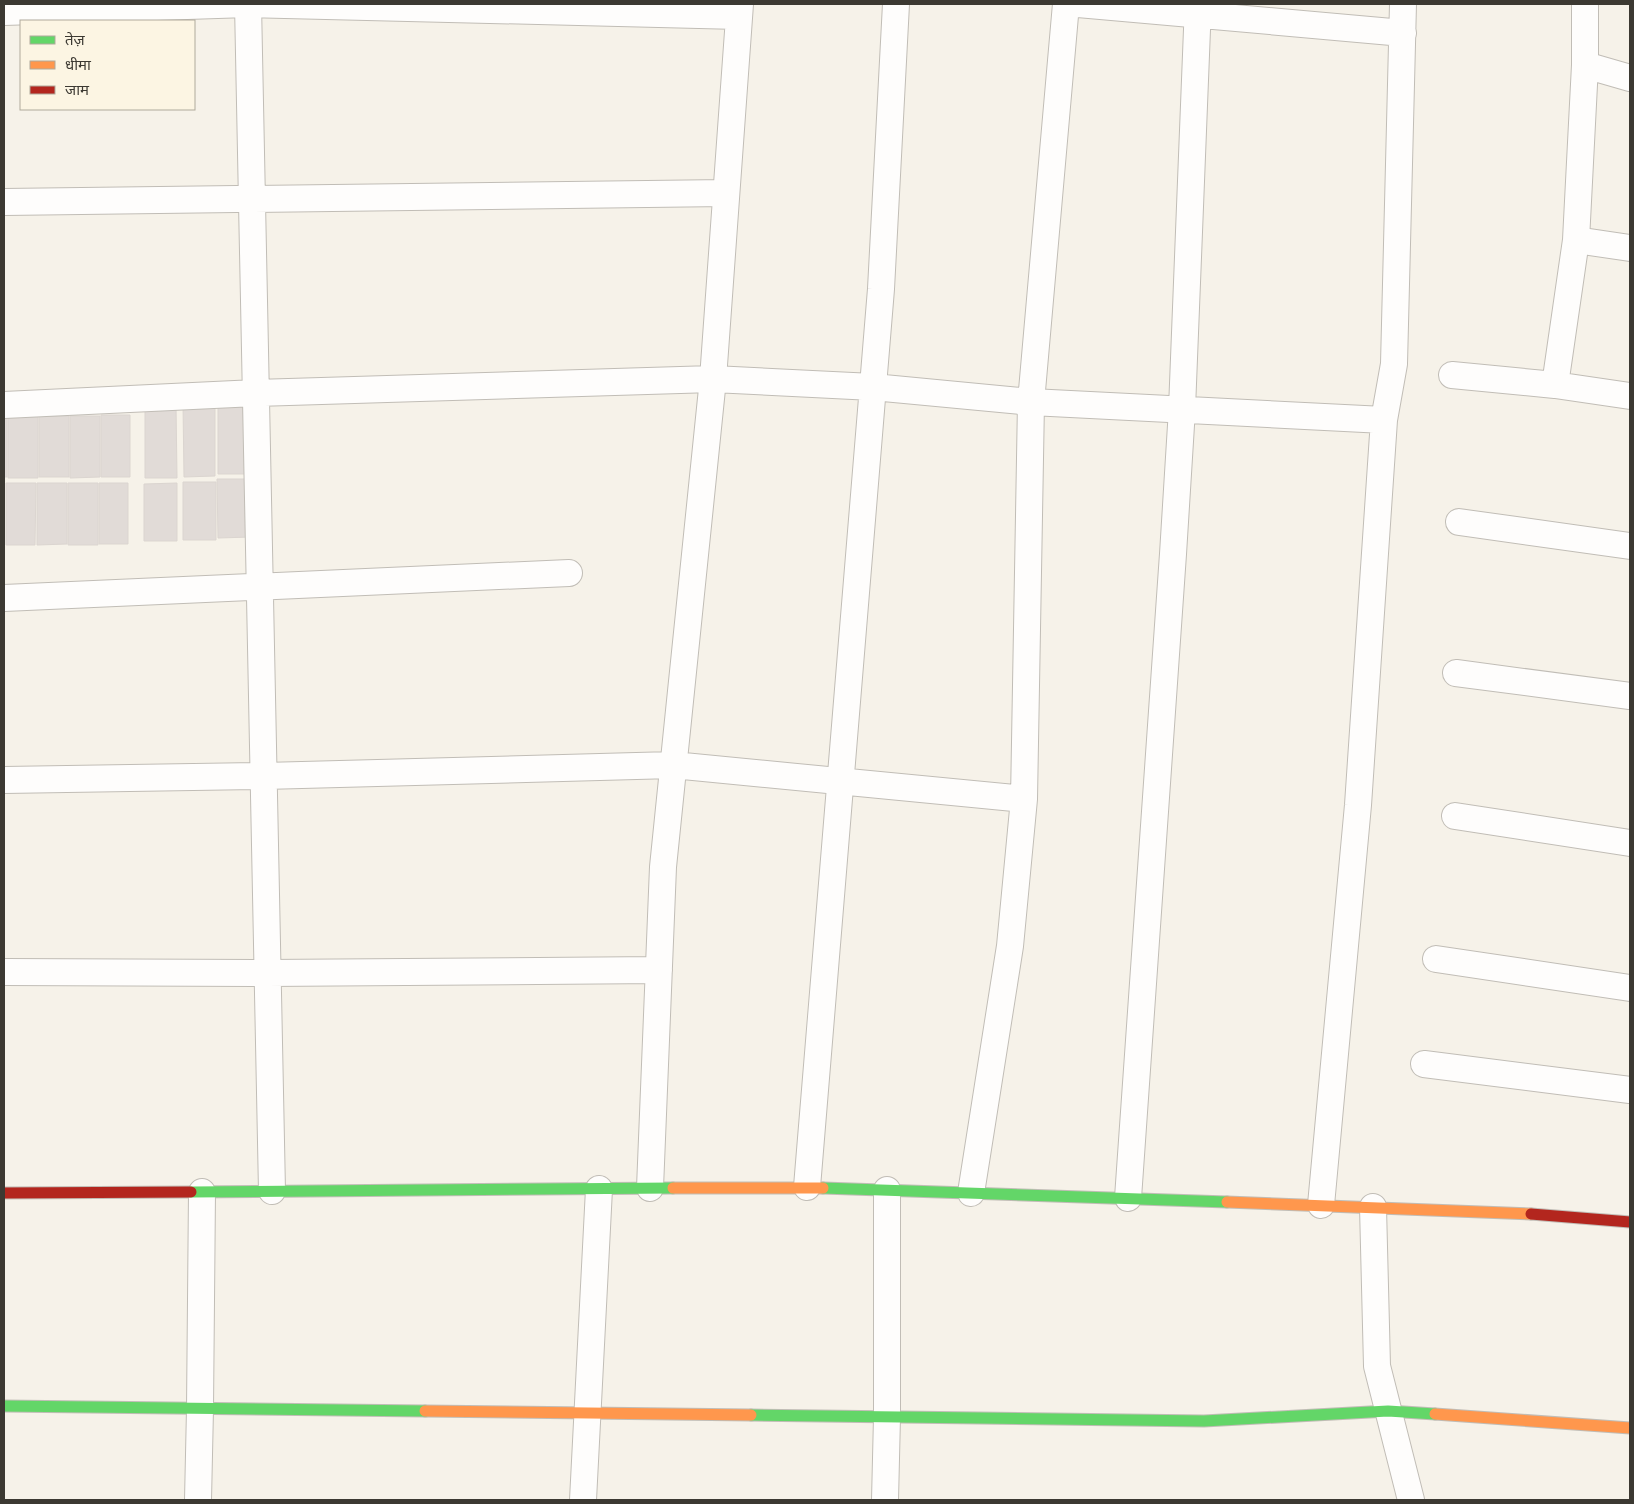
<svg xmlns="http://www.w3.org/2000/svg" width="1634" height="1504" font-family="'PT Sans','Noto Sans Devanagari',sans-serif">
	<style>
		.building { fill: #e1dbd7; stroke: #dbd5d0 }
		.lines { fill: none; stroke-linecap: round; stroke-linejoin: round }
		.street-casing { stroke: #c1bdb6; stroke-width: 28 }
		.fast-casing { stroke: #c1bdb6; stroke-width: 13 }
		.slow-casing { stroke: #c1bdb6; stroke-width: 13 }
		.jam-casing { stroke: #c1bdb6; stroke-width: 13 }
		.street { stroke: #fefdfc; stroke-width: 26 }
		.fast { stroke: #63d668; stroke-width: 11 }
		.slow { stroke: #ff974d; stroke-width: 11 }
		.jam { stroke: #b3261e; stroke-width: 11 }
	</style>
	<rect width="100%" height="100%" fill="#f6f2e9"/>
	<!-- building -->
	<path class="building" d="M 218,401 L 250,401 L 250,474 L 218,474 Z
		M 183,404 L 215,404 L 215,476 L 184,477 Z
		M 145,405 L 176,405 L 177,478 L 145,478 Z
		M 101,415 L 130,415 L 130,477 L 101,477 Z
		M 4,416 L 7,416 L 7,477 L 4,477 Z
		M 8,416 L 38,416 L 38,478 L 8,478 Z
		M 39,416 L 69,416 L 69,477 L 39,477 Z
		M 70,416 L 100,416 L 100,477 L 70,478 Z
		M 217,479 L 251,479 L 251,537 L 218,538 Z
		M 183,482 L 216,482 L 216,540 L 183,540 Z
		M 6,483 L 36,483 L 35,545 L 6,545 Z
		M 37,483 L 67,483 L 67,544 L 37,545 Z
		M 68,483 L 98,483 L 98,545 L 68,545 Z
		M 99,483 L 128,483 L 128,544 L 99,544 Z
		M 177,483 L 177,541 L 144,541 L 144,484 Z"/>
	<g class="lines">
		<!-- street casing -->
		<g class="street-casing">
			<path id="street" d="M 248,4 L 272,1191
				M 1078,4 L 1403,33
				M 4,12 L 248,4 L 739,16
				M 1585,65 L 1630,78
				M 4,202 L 726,193
				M 1576,240 L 1630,248
				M 1452,375 L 1555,385 L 1630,396
				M 1555,385 L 1576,240 L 1585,65 L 1585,4
				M 4,405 L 256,393 L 713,379 L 873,387 L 1031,402 L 1384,420
				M 1459,522 L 1630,546
				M 4,598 L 569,573
				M 1456,673 L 1630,696
				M 4,780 L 264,776 L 673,765 L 1024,799
				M 1455,816 L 1630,843
				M 1436,959 L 1630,988
				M 4,972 L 267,973 L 659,970
				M 1424,1064 L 1630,1090
				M 807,1187 L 881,289 L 896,4
				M 650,1188 L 663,867 L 713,379 L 740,4
				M 971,1193 L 1010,946 L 1024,799 L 1031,402 L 1066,4
				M 1128,1198 L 1173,554 L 1182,409 L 1198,4
				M 1321,1205 L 1358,805 L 1384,420 L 1394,364 L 1403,4
				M 1373,1207 L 1377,1366 L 1411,1500
				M 198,1500 L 200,1409 L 202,1192
				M 583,1500 L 599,1189
				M 885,1500 L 887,1417 L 887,1190"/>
		</g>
		<!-- fast casing -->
		<g class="fast-casing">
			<path id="fast" d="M 823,1188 L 1227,1202
				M 191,1192 L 673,1188
				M 4,1406 L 425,1411
				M 751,1415 L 1204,1421 L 1388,1411 L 1435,1414"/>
		</g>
		<!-- slow casing -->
		<g class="slow-casing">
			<path id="slow" d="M 673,1188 L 823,1188
				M 1227,1202 L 1531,1214
				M 425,1411 L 751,1415
				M 1435,1414 L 1630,1428"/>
		</g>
		<!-- jam casing -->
		<g class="jam-casing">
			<path id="jam" d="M 4,1193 L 191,1192
				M 1531,1214 L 1630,1222"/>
		</g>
		<!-- street -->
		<use href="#street" class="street"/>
		<!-- fast -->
		<use href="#fast" class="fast"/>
		<!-- slow -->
		<use href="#slow" class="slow"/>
		<!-- jam -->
		<use href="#jam" class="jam"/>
	</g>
	<!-- border -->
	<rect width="1634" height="1504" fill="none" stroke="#3c3932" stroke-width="10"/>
	<!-- legend -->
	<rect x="20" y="20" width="175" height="90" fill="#fcf5e3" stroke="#afaa9c"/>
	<rect x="30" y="36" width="25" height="8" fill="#63d668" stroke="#afaa9c"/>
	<text x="65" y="45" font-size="15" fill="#3c3932">तेज़</text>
	<rect x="30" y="61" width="25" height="8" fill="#ff974d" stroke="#afaa9c"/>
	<text x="65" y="70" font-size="15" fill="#3c3932">धीमा</text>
	<rect x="30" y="86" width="25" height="8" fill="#b3261e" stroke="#afaa9c"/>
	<text x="65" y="95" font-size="15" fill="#3c3932">जाम</text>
</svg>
